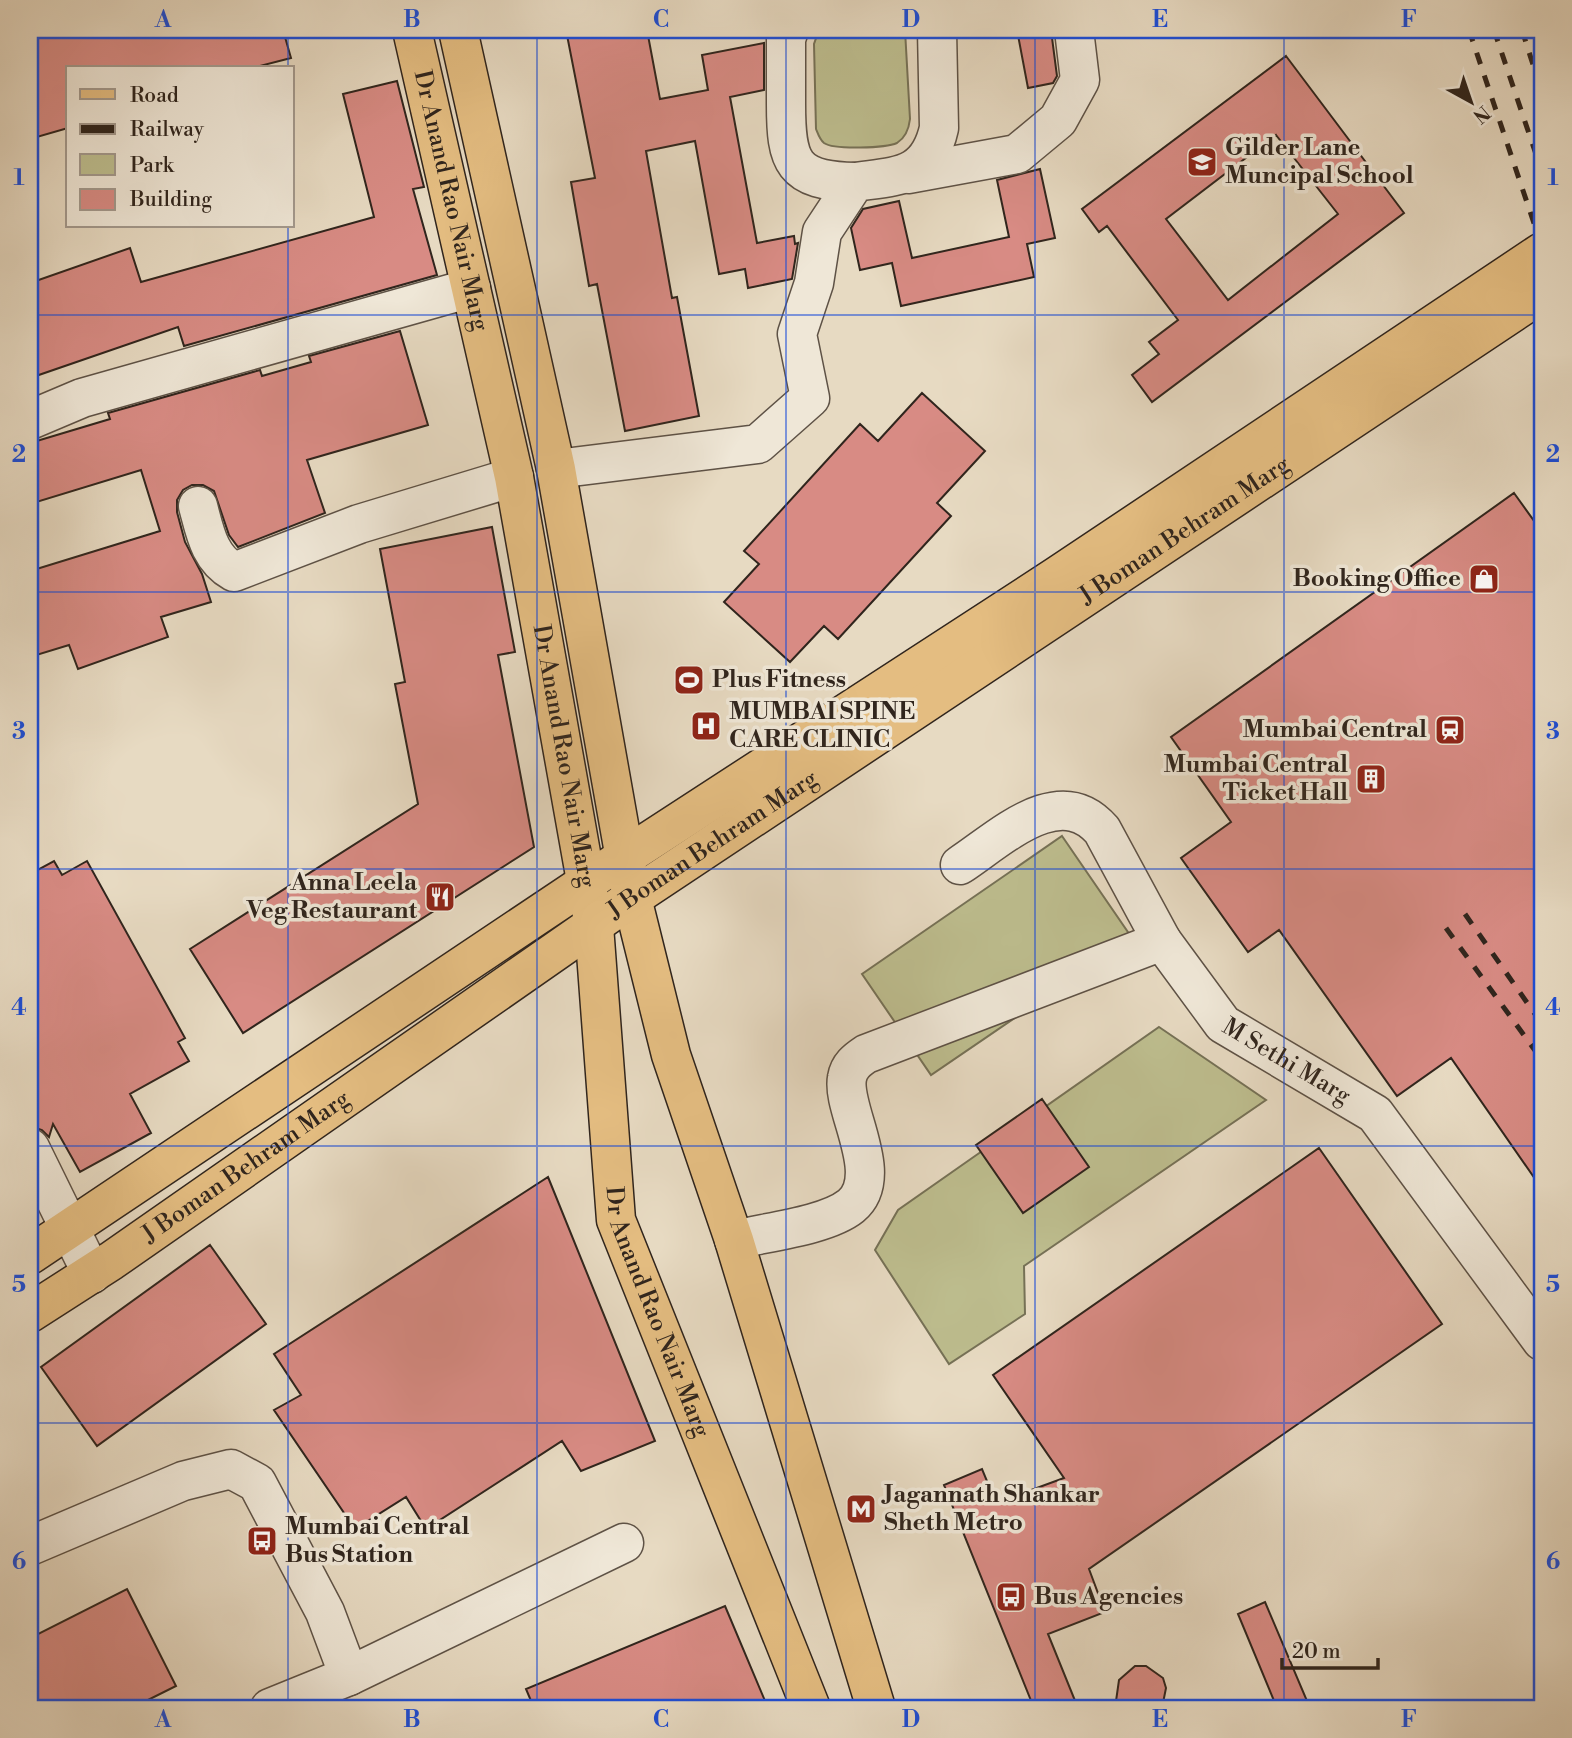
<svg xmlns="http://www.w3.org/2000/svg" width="1572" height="1738" font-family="'Libre Bodoni',serif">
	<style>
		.green { fill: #bdbd8e; stroke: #767156; stroke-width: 2 }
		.building { fill: #d88b84; stroke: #30251d; stroke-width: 2; fill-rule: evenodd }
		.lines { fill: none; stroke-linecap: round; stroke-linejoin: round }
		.minor-casing { stroke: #5e5246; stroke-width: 41 }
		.major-casing { stroke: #30251d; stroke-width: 41 }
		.minor { stroke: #efe7d7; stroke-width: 38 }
		.major { stroke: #e4bd81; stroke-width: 38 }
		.rail { stroke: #30251d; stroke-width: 5; stroke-dasharray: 12 12; stroke-linecap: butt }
		.grid { fill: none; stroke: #1d4ed8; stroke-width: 2; stroke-opacity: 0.55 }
		.labels { text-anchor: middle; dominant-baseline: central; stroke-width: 7; stroke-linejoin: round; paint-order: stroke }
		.poi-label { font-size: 24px; font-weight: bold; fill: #30251d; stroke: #efe7d7; text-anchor: start }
		.street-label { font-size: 24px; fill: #30251d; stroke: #efe7d7 }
		.neatline { fill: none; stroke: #1d4ed8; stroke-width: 2.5 }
		.grid-label { font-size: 23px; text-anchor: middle; font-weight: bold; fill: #1d4ed8 }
	</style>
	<rect width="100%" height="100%" fill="#e7dac2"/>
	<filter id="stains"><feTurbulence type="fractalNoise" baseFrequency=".00286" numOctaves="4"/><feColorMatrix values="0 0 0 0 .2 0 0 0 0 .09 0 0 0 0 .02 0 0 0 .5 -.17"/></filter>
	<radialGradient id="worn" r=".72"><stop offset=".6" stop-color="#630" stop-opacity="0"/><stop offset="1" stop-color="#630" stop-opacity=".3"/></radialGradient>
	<!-- green -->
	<path class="green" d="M 819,30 L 905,30 L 910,119 C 909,128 905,138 897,143 C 886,148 834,150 824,143 C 820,140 818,134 816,129 L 814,44 Z
		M 1062,836 L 1132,938 L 931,1075 L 862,974 Z
		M 1159,1027 L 1266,1100 L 1024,1266 L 1025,1314 L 949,1364 L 875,1250 L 898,1210 Z"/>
	<!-- building -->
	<path class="building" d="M 30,30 L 283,30 L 291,58 L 252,68 L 68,68 L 68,128 L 30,139 Z
		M 566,30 L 647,30 L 660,99 L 708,90 L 702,55 L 764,43 L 764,90 L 730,97 L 757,243 L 794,236 L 795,244 L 798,243 L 792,279 L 748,288 L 745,269 L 719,274 L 695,141 L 646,151 L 672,298 L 677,297 L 699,416 L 625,431 L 597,284 L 589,286 L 571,182 L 595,178 Z
		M 1017,30 L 1051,30 L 1057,76 L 1053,83 L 1028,88 Z
		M 1286,56 L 1404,213 L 1152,402 L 1132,375 L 1159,354 L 1149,342 L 1178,320 L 1107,226 L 1099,232 L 1082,209 ZM 1276,135 L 1338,214 L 1228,300 L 1166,219 Z
		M 397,81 L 424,187 L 413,189 L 437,275 L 184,346 L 178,327 L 30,378 L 30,283 L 130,248 L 141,282 L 374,217 L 343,94 Z
		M 1040,169 L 1055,238 L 1027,244 L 1034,277 L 901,306 L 892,263 L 860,270 L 851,228 L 863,209 L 899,201 L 912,258 L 1009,237 L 997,180 Z
		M 400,331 L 428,425 L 307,460 L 325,513 L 238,547 L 229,535 L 214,491 L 203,485 L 192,485 L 183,490 L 177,500 L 177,512 L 185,542 L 202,574 L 211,602 L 161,617 L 168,637 L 78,669 L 69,645 L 30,657 L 30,571 L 160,531 L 141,470 L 30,504 L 30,443 L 110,419 L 108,413 L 260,370 L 262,376 L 311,362 L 309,356 Z
		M 922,393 L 985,451 L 937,503 L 951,516 L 838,639 L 824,626 L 790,662 L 724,602 L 759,564 L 744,551 L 860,424 L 878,441 Z
		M 1514,493 L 1542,532 L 1542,1189 L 1451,1058 L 1397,1096 L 1279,930 L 1248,952 L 1181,858 L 1231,822 L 1171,737 Z
		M 492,527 L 515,652 L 498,655 L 534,847 L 243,1033 L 190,949 L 418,804 L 395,684 L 405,682 L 380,549 Z
		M 54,861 L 62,875 L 87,861 L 185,1038 L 178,1042 L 189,1061 L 130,1094 L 151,1133 L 80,1172 L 53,1124 L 49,1137 L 42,1130 L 30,1126 L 30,874 Z
		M 1042,1099 L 1089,1167 L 1023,1213 L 976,1145 Z
		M 1319,1148 L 1442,1324 L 1089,1569 L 1105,1612 L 1048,1634 L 1078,1708 L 1034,1708 L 944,1485 L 982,1469 L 996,1503 L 1064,1478 L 993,1375 Z
		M 548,1177 L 655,1441 L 581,1471 L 562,1441 L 426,1529 L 406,1497 L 355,1529 L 274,1410 L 301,1395 L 274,1354 Z
		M 210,1245 L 266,1324 L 97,1446 L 41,1367 Z
		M 127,1589 L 176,1686 L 132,1708 L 30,1708 L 30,1638 Z
		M 1265,1602 L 1310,1708 L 1277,1708 L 1238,1614 Z
		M 725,1606 L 768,1708 L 534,1708 L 526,1689 Z
		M 1135,1666 L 1146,1666 L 1163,1678 L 1166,1688 L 1162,1708 L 1115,1708 L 1119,1680 Z"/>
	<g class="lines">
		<!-- minor casing -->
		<g class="minor-casing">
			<g id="minor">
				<path d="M 789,30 L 786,39 C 786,61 786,82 786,104 C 786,162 792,181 855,182"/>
				<path d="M 908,174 L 1017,154 L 1058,120 L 1080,80 L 1074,30"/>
				<path d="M 30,420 L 82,398 L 471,288"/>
				<path d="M 556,469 L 758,444 L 810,398 L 797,334 L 814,283 L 822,232 L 855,182 C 897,176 928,178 939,128 L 937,30"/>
				<path d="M 198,506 C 205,532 209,558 234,572 L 359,524 L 514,477"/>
				<path d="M 960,865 C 1001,838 1059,781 1102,830 L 1162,941"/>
				<path d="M 30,1148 L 92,1274"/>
				<path id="s1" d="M 734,1240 C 766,1232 826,1226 851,1206 C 887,1176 841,1109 847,1078 C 849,1066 857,1060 866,1054 L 1162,941 L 1223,1024 L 1375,1114 L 1542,1341"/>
				<path d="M 30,1546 L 183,1481 L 231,1469 L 257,1483 L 325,1612 L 349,1676 L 624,1543"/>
				<path d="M 270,1708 L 349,1676"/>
			</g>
		</g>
		<!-- major casing -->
		<g class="major-casing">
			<g id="major">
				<path id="s2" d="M 412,30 L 514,477 L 594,926 L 616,1220 L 811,1708"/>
				<path d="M 458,30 L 556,469 L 632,898 L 671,1055 L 734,1240 L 876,1708"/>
				<path d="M 30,1255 L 623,858 L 1057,576 L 1542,252"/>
				<path id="s3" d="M 30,1313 L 111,1261 L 632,898 L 1542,293"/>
			</g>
		</g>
		<!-- minor -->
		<use href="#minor" class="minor"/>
		<!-- major -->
		<use href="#major" class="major"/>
		<!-- rail -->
		<path class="rail" d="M 1469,30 L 1542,247
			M 1494,30 L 1542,172
			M 1522,30 L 1542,93
			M 1465,914 L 1542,1024
			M 1446,928 L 1542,1060"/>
	</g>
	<!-- grid -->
	<path class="grid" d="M 288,30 L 288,68M 537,30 L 537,1708M 786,30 L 786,1708M 1035,30 L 1035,1708M 1284,30 L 1284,1708M 288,226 L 288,1708M 30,315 L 1542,315M 30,592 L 1542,592M 30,869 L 1542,869M 30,1146 L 1542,1146M 30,1423 L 1542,1423"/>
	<!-- icons -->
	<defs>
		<g id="school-square" transform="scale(1.575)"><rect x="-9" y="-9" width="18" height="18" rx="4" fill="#8f2418" stroke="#efe7d7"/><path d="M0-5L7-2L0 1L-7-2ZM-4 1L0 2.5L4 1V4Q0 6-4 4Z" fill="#fff"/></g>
		<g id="shop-square" transform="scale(1.575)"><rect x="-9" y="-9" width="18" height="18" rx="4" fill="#8f2418" stroke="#efe7d7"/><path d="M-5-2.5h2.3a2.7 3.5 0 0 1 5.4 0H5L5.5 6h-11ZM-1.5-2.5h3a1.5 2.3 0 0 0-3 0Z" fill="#fff"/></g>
		<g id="stadium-square" transform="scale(1.575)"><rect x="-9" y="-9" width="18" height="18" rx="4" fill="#8f2418" stroke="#efe7d7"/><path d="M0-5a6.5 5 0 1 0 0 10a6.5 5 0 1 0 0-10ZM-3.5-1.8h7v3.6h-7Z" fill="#fff"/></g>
		<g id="hospital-square" transform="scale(1.575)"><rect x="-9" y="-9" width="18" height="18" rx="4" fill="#8f2418" stroke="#efe7d7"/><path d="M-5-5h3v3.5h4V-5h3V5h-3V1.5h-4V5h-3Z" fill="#fff"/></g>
		<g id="station-square" transform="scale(1.575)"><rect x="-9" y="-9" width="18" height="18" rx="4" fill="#8f2418" stroke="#efe7d7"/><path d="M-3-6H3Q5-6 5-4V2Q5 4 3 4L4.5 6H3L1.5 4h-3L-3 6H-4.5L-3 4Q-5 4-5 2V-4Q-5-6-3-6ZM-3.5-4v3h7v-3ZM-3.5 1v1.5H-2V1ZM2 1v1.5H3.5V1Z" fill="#fff"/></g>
		<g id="building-square" transform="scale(1.575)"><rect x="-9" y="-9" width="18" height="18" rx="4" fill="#8f2418" stroke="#efe7d7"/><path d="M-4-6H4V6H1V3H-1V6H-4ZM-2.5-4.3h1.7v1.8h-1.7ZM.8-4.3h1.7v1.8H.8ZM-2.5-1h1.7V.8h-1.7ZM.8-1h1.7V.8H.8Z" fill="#fff"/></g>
		<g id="restaurant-square" transform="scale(1.575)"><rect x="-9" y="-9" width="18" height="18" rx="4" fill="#8f2418" stroke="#efe7d7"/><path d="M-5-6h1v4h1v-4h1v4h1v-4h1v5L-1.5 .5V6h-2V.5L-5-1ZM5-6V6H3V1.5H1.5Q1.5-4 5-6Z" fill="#fff"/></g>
		<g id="metro-square" transform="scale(1.575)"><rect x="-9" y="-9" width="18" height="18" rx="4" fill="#8f2418" stroke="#efe7d7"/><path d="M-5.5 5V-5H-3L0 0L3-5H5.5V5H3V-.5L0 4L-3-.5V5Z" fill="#fff"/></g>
		<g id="bus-square" transform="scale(1.575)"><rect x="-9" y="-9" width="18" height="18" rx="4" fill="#8f2418" stroke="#efe7d7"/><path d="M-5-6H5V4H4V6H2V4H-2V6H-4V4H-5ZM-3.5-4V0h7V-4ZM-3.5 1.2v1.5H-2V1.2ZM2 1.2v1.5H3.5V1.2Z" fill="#fff"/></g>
	</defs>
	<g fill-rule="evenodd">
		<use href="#school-square" x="1202" y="162"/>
		<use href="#shop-square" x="1484" y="579"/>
		<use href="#stadium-square" x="689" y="680"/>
		<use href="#hospital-square" x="706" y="726"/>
		<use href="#station-square" x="1450" y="730"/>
		<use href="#building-square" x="1371" y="779"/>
		<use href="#restaurant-square" x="440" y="897"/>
		<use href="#metro-square" x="861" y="1509"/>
		<use href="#bus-square" x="262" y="1541"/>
		<use href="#bus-square" x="1011" y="1597"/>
	</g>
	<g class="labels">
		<!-- poi labels -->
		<g class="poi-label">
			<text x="1225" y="148">Gilder Lane<tspan x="1225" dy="28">Muncipal School</tspan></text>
			<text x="1461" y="579" text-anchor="end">Booking Office</text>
			<text x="712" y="680">Plus Fitness</text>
			<text x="729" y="712">MUMBAI SPINE<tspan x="729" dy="28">CARE CLINIC</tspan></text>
			<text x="1427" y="730" text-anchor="end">Mumbai Central</text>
			<text x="1348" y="765" text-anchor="end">Mumbai Central<tspan x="1348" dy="28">Ticket Hall</tspan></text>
			<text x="417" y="883" text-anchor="end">Anna Leela<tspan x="417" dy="28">Veg Restaurant</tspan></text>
			<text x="884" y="1495">Jagannath Shankar<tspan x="884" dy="28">Sheth Metro</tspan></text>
			<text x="285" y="1527">Mumbai Central<tspan x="285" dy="28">Bus Station</tspan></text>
			<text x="1034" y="1597">Bus Agencies</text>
		</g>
		<!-- street labels -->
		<g class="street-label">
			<text stroke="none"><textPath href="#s2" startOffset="175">Dr Anand Rao Nair Marg</textPath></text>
			<text stroke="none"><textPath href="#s3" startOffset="1395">J Boman Behram Marg</textPath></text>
			<text stroke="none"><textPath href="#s2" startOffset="742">Dr Anand Rao Nair Marg</textPath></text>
			<text stroke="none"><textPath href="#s3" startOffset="828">J Boman Behram Marg</textPath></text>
			<text stroke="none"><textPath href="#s1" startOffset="782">M Sethi Marg</textPath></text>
			<text stroke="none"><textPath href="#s3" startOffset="261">J Boman Behram Marg</textPath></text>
			<text stroke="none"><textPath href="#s2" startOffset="1309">Dr Anand Rao Nair Marg</textPath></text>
		</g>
	</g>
	<!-- margin -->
	<rect width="1572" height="1738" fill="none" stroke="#e7dac2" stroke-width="77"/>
	<!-- legend -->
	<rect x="66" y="66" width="228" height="161" fill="#efe7d7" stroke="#a3998d" stroke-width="2"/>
	<rect x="80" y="89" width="35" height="10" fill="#e4bd81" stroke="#a3998d" stroke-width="2"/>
	<text x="130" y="102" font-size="21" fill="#30251d">Road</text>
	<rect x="80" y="124" width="35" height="10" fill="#30251d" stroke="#a3998d" stroke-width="2"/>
	<text x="130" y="136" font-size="21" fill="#30251d">Railway</text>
	<rect x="80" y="154" width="35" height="21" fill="#bdbd8e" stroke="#a3998d" stroke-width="2"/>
	<text x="130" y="172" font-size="21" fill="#30251d">Park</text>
	<rect x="80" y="189" width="35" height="21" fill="#d88b84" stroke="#a3998d" stroke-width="2"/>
	<text x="130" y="206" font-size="21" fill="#30251d">Building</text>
	<!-- north arrow -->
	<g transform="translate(1471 102) rotate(140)" stroke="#efe7d7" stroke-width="5" paint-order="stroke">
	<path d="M0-5L12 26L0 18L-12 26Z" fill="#30251d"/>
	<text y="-10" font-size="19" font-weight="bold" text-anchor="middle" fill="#30251d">N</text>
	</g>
	<!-- scale -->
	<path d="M1282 1658v10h96v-10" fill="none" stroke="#30251d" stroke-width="3.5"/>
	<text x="1292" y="1658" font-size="21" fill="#30251d" stroke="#efe7d7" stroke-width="5" paint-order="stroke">20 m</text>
	<rect x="38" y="38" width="1496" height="1662" class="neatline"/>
	<g class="grid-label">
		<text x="163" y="27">A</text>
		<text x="412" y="27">B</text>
		<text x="661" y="27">C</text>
		<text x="911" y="27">D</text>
		<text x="1160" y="27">E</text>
		<text x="1409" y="27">F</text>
		<text x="19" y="185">1</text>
		<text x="1553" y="185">1</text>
		<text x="19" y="462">2</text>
		<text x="1553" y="462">2</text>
		<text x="19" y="739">3</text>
		<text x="1553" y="739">3</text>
		<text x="19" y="1015">4</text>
		<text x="1553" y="1015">4</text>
		<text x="19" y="1292">5</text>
		<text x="1553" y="1292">5</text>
		<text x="19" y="1569">6</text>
		<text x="1553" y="1569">6</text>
		<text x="163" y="1727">A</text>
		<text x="412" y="1727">B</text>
		<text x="661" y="1727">C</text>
		<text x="911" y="1727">D</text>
		<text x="1160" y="1727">E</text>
		<text x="1409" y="1727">F</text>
	</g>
	<rect width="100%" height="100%" filter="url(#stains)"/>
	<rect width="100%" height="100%" fill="url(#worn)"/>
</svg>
